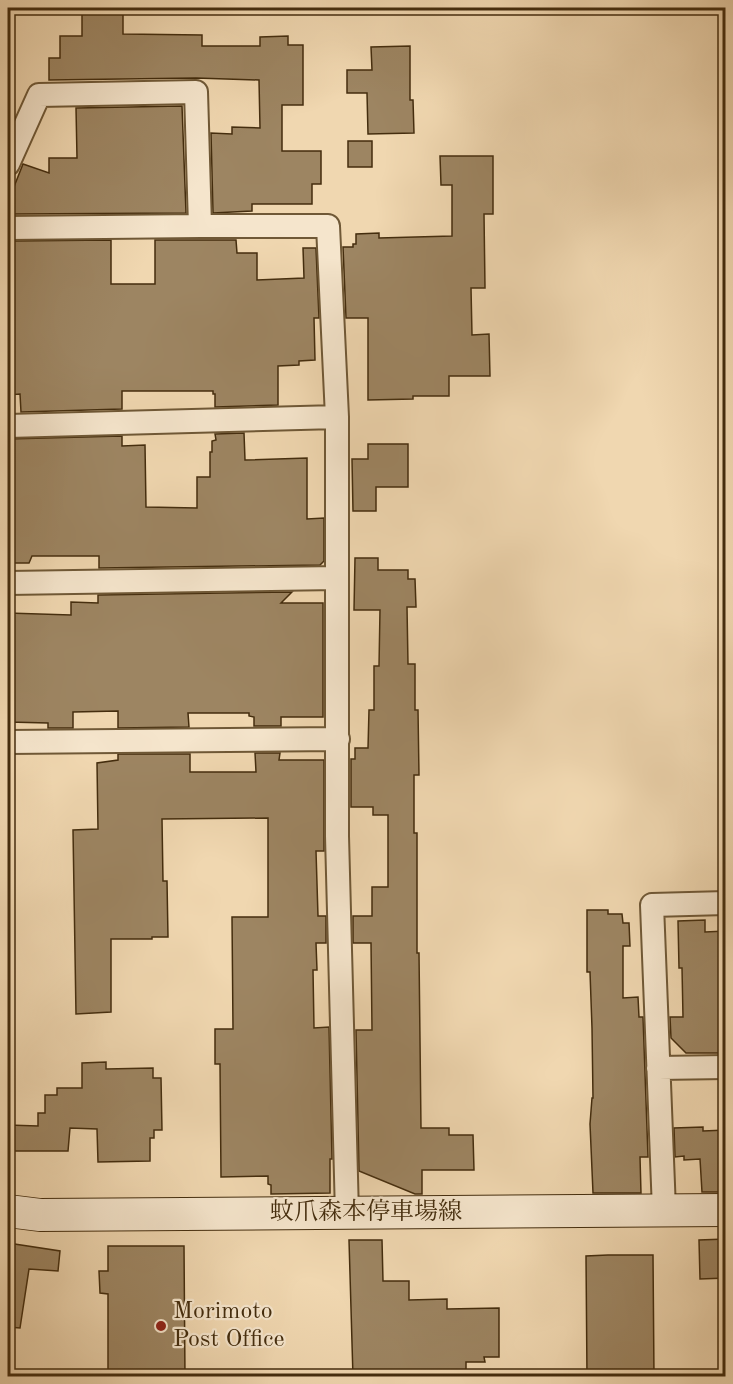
<svg xmlns="http://www.w3.org/2000/svg" width="733" height="1384" font-family="'Old Standard TT','Noto Serif JP',serif">
	<style>
		.building { fill: #9d8562; stroke: #442d0e; stroke-width: 1.5 }
		.lines { fill: none; stroke-linecap: round; stroke-linejoin: round }
		.street-casing { stroke: #6f5836; stroke-width: 26 }
		.secondary-casing { stroke: #442d0e; stroke-width: 34 }
		.street { stroke: #f5e5cc; stroke-width: 22 }
		.secondary { stroke: #f5e5cc; stroke-width: 32 }
		.poi-dot { fill: #8f2418; stroke: #f5e5cc; stroke-width: 2 }
		.labels { text-anchor: middle; dominant-baseline: central; stroke-width: 4.5; stroke-linejoin: round; paint-order: stroke }
		.street-label { font-size: 24px; fill: #442d0e; stroke: #f5e5cc }
		.poi-label { font-size: 24px; fill: #442d0e; stroke: #f5e5cc; text-anchor: start }
	</style>
	<rect width="100%" height="100%" fill="#f0d7b0"/>
	<filter id="stains"><feTurbulence type="fractalNoise" baseFrequency=".00333" numOctaves="4"/><feColorMatrix values="0 0 0 0 .2 0 0 0 0 .09 0 0 0 0 .02 0 0 0 .5 -.17"/></filter>
	<radialGradient id="worn" r=".72"><stop offset=".6" stop-color="#630" stop-opacity="0"/><stop offset="1" stop-color="#630" stop-opacity=".3"/></radialGradient>
	<!-- building -->
	<path class="building" d="M 82,8 L 123,8 L 123,34 L 202,35 L 202,46 L 260,46 L 260,37 L 288,36 L 288,45 L 303,45 L 303,105 L 282,105 L 282,151 L 321,151 L 321,184 L 312,184 L 312,204 L 252,204 L 252,211 L 213,213 L 211,133 L 232,134 L 232,127 L 260,128 L 259,80 L 196,78 L 49,80 L 49,58 L 60,58 L 60,36 L 82,36 Z
		M 410,46 L 410,100 L 413,100 L 414,133 L 368,134 L 367,93 L 347,93 L 347,70 L 372,70 L 371,47 Z
		M 182,106 L 186,213 L 12,214 L 12,211 L 8,209 L 8,202 L 23,164 L 49,173 L 49,158 L 77,158 L 76,108 Z
		M 348,141 L 372,141 L 372,167 L 348,167 Z
		M 440,156 L 493,156 L 493,214 L 484,214 L 485,288 L 471,288 L 472,335 L 489,334 L 490,376 L 449,376 L 449,396 L 413,396 L 413,399 L 368,400 L 368,318 L 346,318 L 343,247 L 353,247 L 353,244 L 356,244 L 356,234 L 379,233 L 379,238 L 452,236 L 452,185 L 441,185 Z
		M 111,240 L 111,284 L 155,284 L 155,240 L 236,240 L 237,253 L 257,253 L 257,280 L 304,278 L 303,248 L 316,248 L 319,318 L 314,318 L 315,360 L 299,361 L 299,365 L 278,366 L 278,405 L 215,407 L 215,394 L 213,394 L 213,391 L 122,391 L 122,409 L 21,412 L 20,394 L 8,395 L 8,249 L 12,249 L 12,241 Z
		M 244,433 L 245,460 L 307,458 L 307,519 L 324,518 L 324,561 L 320,565 L 99,568 L 99,556 L 32,556 L 29,563 L 8,563 L 8,439 L 122,436 L 122,446 L 145,445 L 146,507 L 197,508 L 197,477 L 210,477 L 210,452 L 212,452 L 212,441 L 216,440 L 215,434 Z
		M 368,444 L 408,444 L 408,487 L 376,487 L 376,511 L 353,511 L 352,459 L 368,459 Z
		M 355,558 L 378,558 L 378,570 L 408,570 L 408,579 L 415,579 L 416,607 L 407,607 L 408,664 L 415,664 L 415,710 L 418,710 L 419,775 L 414,775 L 414,833 L 417,833 L 417,953 L 419,953 L 421,1128 L 449,1128 L 449,1135 L 473,1135 L 474,1170 L 422,1170 L 422,1194 L 415,1194 L 359,1171 L 356,1030 L 372,1030 L 371,943 L 353,943 L 353,916 L 372,916 L 372,887 L 388,887 L 388,815 L 373,815 L 373,807 L 351,807 L 351,759 L 355,759 L 355,748 L 368,748 L 369,710 L 374,710 L 374,666 L 379,666 L 380,610 L 354,610 Z
		M 292,592 L 281,603 L 323,603 L 323,717 L 281,717 L 281,726 L 254,726 L 254,717 L 249,716 L 249,713 L 188,713 L 189,727 L 118,728 L 118,711 L 73,712 L 73,728 L 48,728 L 48,723 L 8,722 L 8,613 L 71,615 L 71,602 L 98,603 L 98,595 Z
		M 255,753 L 280,753 L 279,760 L 324,760 L 324,851 L 316,851 L 318,916 L 326,916 L 326,943 L 316,943 L 317,970 L 313,970 L 314,1028 L 329,1027 L 332,1159 L 330,1159 L 330,1193 L 271,1194 L 271,1185 L 268,1184 L 268,1176 L 221,1177 L 220,1064 L 215,1064 L 215,1029 L 233,1029 L 232,917 L 268,917 L 268,818 L 162,819 L 163,881 L 167,881 L 168,937 L 152,937 L 152,939 L 111,939 L 111,1012 L 76,1014 L 73,830 L 98,829 L 97,763 L 118,760 L 118,754 L 190,754 L 190,772 L 256,772 Z
		M 587,910 L 608,910 L 608,914 L 622,914 L 623,923 L 629,923 L 630,946 L 623,946 L 623,998 L 638,997 L 639,1017 L 643,1017 L 648,1157 L 640,1157 L 641,1193 L 593,1193 L 590,1124 L 592,1098 L 593,1098 L 592,1028 L 590,972 L 587,972 Z
		M 705,920 L 705,932 L 726,931 L 726,964 L 721,964 L 722,1013 L 726,1013 L 726,1053 L 686,1053 L 671,1038 L 670,1017 L 683,1017 L 682,968 L 679,968 L 678,921 Z
		M 106,1062 L 106,1069 L 153,1068 L 153,1078 L 161,1078 L 162,1130 L 154,1130 L 154,1138 L 150,1138 L 150,1161 L 98,1162 L 97,1129 L 70,1128 L 68,1151 L 8,1151 L 8,1125 L 38,1126 L 38,1113 L 45,1113 L 45,1095 L 57,1095 L 57,1088 L 82,1088 L 82,1063 Z
		M 703,1127 L 703,1131 L 726,1130 L 726,1192 L 702,1192 L 700,1159 L 684,1160 L 684,1156 L 675,1157 L 674,1128 Z
		M 726,1239 L 726,1278 L 700,1279 L 699,1240 Z
		M 349,1240 L 382,1240 L 383,1281 L 409,1281 L 409,1300 L 447,1299 L 447,1309 L 499,1308 L 499,1357 L 484,1357 L 485,1362 L 466,1362 L 466,1377 L 353,1377 Z
		M 8,1243 L 60,1251 L 58,1271 L 29,1269 L 20,1328 L 8,1327 Z
		M 108,1246 L 184,1246 L 185,1377 L 108,1377 L 108,1294 L 100,1293 L 99,1271 L 108,1271 Z
		M 608,1255 L 653,1255 L 654,1377 L 587,1377 L 586,1256 Z"/>
	<g class="lines">
		<!-- street casing -->
		<g class="street-casing">
			<path id="street" d="M 8,164 L 39,95 L 196,92 L 200,226 L 328,226 L 337,417 L 337,836 L 347,1214
				M 8,228 L 200,226
				M 8,426 L 337,417
				M 8,583 L 337,578
				M 8,742 L 338,739
				M 658,1068 L 726,1067
				M 664,1210 L 652,905 L 726,903"/>
		</g>
		<!-- secondary casing -->
		<g class="secondary-casing">
			<path id="secondary" d="M 8,1211 L 40,1215 L 726,1210"/>
		</g>
		<!-- street -->
		<use href="#street" class="street"/>
		<!-- secondary -->
		<use href="#secondary" class="secondary"/>
	</g>
	<!-- markers -->
	<circle class="poi-dot" cx="161" cy="1326" r="6"/>
	<g class="labels">
		<!-- street labels -->
		<g class="street-label">
			<text x="366" y="1213">蚊爪森本停車場線</text>
		</g>
		<!-- poi labels -->
		<g class="poi-label">
			<text x="173" y="1312">Morimoto<tspan x="173" dy="28">Post Office</tspan></text>
		</g>
	</g>
	<!-- margin -->
	<rect width="733" height="1384" fill="none" stroke="#f0d7b0" stroke-width="30"/>
	<rect x="9" y="9" width="715" height="1366" fill="none" stroke="#442d0e" stroke-width="3"/>
	<rect x="15" y="15" width="703" height="1354" fill="none" stroke="#442d0e" stroke-width="1.5"/>
	<rect width="100%" height="100%" filter="url(#stains)"/>
	<rect width="100%" height="100%" fill="url(#worn)"/>
</svg>
